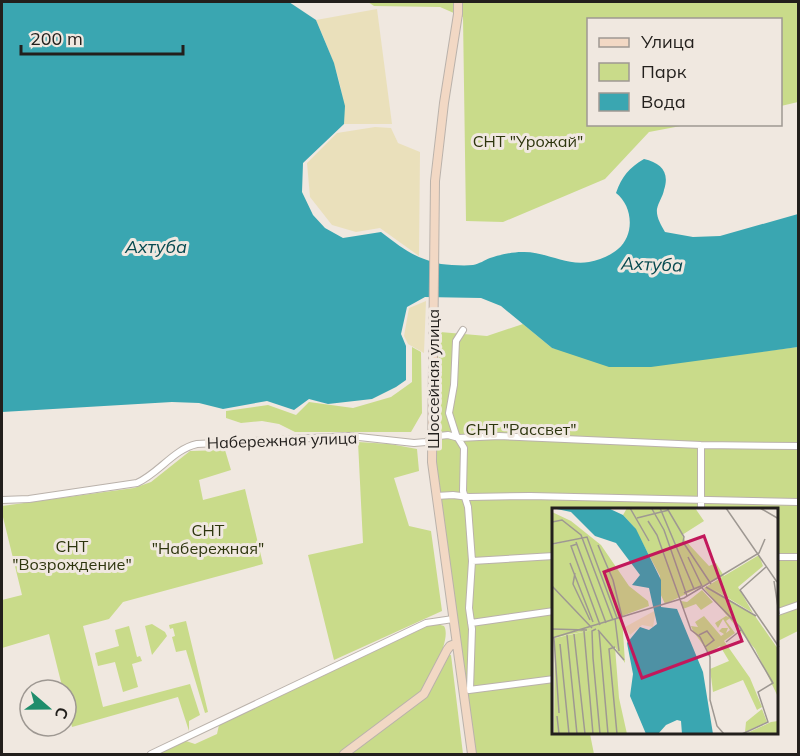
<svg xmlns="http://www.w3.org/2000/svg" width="800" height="756" font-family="Mulish,sans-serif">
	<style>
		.green { fill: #c9db8a }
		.sand { fill: #eae0bb }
		.water { fill: #3aa6b1 }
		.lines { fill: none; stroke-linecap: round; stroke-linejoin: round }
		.street-casing { stroke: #bab2ab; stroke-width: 8 }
		.secondary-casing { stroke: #bab2ab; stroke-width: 10 }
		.street { stroke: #fff; stroke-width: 6 }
		.secondary { stroke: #f2d8c4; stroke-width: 8 }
		.labels { text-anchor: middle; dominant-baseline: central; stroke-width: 6; stroke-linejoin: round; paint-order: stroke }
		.park-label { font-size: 16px; fill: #2d350d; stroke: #f0e8e0 }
		.street-label { font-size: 16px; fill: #221f1c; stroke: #f0e8e0 }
		.water-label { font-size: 18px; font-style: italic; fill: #07494f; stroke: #f0e8e0 }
		.inset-road { fill: none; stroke: #9e9892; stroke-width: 1.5 }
		.view { fill: #c2185b; fill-opacity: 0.15; stroke: #c2185b; stroke-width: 3 }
		.inset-edge { fill: none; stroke: #221f1c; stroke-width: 3 }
	</style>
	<rect width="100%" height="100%" fill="#f0e8e0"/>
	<!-- green -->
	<path class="green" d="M 368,2 L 798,2 L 798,102 L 781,106 L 780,20 L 588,20 L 588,124 L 686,125 L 649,132 L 605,179 L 503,222 L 466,221 L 463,17 L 440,7 L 374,6 Z
		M 523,324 L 552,348 L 636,367 L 798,347 L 798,631 L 778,641 L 778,510 L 554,510 L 554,734 L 590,734 L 594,754 L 474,754 L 434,463 L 440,332 L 487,336 Z
		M 412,347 L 421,352 L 422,413 L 411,432 L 295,432 L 279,424 L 262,421 L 241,423 L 226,418 L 226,411 L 268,405 L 296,415 L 309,402 L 353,408 L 391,397 L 412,382 Z
		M 358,442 L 390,444 L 417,449 L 419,471 L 394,478 L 409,526 L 431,531 L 442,611 L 334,660 L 308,555 L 363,543 Z
		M 225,450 L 231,470 L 199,480 L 203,500 L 245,489 L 263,564 L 123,602 L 109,619 L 83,626 L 103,707 L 190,684 L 200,715 L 189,721 L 189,731 L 178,697 L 72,727 L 66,703 L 66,690 L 63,690 L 49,634 L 2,648 L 2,600 L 22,595 L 2,513 L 2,506 L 134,488 L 151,482 L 190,451 Z
		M 186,621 L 208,712 L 205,713 L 186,650 L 176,652 L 172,637 L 175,636 L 173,628 L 170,629 L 169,625 Z
		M 434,623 L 444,626 C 452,639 430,678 422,691 L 339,754 L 156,754 L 186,741 L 195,744 L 217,734 L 219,725 Z
		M 152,624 L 165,632 L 167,636 L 152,655 L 145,626 Z
		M 129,626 L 137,657 L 140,656 L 142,661 L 132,664 L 138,687 L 123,692 L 115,662 L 98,666 L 95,653 L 119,646 L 115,630 Z
		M 451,655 L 463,754 L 351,754 L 424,699 L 446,656 Z"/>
	<!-- sand -->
	<path class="sand" d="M 377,9 L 392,124 L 344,124 C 346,87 330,53 316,20 Z
		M 375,127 L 391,128 L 398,143 L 420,152 L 419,256 L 380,228 L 356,232 L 332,225 L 310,197 L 307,163 L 337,133 Z
		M 426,301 L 424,353 L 408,344 L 404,336 L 409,308 Z"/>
	<!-- water -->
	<path class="water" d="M 2,2 L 289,2 L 316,20 L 334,63 L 345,106 L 344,124 L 303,163 L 302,192 L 313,215 L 325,228 L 343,238 L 381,232 C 402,248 414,258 441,264 C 450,265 464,266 473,265 C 479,264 485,260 490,258 C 499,255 512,252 522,252 C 545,251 565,266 589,262 C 599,260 610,256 618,249 C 635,235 633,206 616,193 C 622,176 629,168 644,159 C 661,163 670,172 664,190 C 663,196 658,203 657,209 C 656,217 661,225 665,232 L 693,237 L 720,236 L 798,214 L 798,347 L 651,367 L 609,367 L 552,348 L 501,306 L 481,298 L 425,297 L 407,307 L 401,334 L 406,346 L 406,380 L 396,387 L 372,399 L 328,404 L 309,399 L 294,410 L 267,401 L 223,409 L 199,403 L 172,402 L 2,412 Z"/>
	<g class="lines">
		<!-- street casing -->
		<g class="street-casing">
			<path id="street" d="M 463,330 L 456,341 L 454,385 L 449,413 L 456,435 L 464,448 L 463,491 L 468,507 L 472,561 L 469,608 L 472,629 L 470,689
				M 436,496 L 453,495 L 469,497 L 530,496 L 798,502
				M 2,500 L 29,499 L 137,483 C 159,473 174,449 197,444 L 350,436 L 414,443 L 426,442 L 439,436 L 448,435 L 459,438 L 499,436 L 701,445 L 798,446
				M 701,510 L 701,445
				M 778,557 L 798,557
				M 472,561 L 554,556
				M 778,612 L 798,605
				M 471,623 L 554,611
				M 469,690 L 554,679
				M 151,754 L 426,623 L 453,619"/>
		</g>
		<!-- secondary casing -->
		<g class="secondary-casing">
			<path id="secondary" d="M 458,2 L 458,14 L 444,103 L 435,181 L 432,462 L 472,754
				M 344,754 L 424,694 L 447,650 L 450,646 L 455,644"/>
		</g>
		<!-- street -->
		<use href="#street" class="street"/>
		<!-- secondary -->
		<use href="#secondary" class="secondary"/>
	</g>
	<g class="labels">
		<!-- park labels -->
		<g class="park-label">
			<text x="528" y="141">СНТ "Урожай"</text>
			<text x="521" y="429">СНТ "Рассвет"</text>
			<text x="208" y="530">СНТ<tspan x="208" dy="18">"Набережная"</tspan></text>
			<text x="72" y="546">СНТ<tspan x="72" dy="18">"Возрождение"</tspan></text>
		</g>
		<!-- street labels -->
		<g class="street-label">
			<text transform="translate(433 379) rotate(-90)">Шоссейная улица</text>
			<text transform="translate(282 440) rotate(-2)">Набережная улица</text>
		</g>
		<!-- water labels -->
		<g class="water-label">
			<text x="156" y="246">Ахтуба</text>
			<text transform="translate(652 264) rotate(2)">Ахтуба</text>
		</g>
	</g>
	<!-- overview -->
	<g transform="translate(552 508)">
		<rect width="226" height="226" fill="#f0e8e0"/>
		<path d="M 75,0 L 143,0 L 152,13 L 130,27 L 132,31 L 157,58 L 164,55 L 172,68 L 113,96 L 108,85 L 108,68 L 82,19 L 71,7 ZM 0,4 L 19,13 L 49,37 L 77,78 L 96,93 L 97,98 L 70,108 L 73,155 L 63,139 L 67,190 L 75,226 L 2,226 L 3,130 L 45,121 L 0,130 L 0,37 L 16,33 L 0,36 ZM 207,47 L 211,58 L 186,79 L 201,105 L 161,81 L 203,108 L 226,141 L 226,189 L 203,141 L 152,80 ZM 150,82 L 161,94 L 149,102 L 144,96 L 131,101 L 129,93 L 135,94 ZM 152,108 L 169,128 L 172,126 L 167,123 L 170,120 L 176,120 L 174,125 L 178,122 L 171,111 L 166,120 L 163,115 L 174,108 L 178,110 L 174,113 L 183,125 L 172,133 L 198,170 L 210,199 L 205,202 L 191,172 L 161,184 L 158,161 L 177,153 L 168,138 L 157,145 L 141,123 L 139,118 L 146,119 L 143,114 ZM 210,201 L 215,214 L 193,224 L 194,214 ZM 226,213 L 226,226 L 193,226 L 219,214 Z" fill="#c9db8a"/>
		<path d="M 104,102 L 101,119 L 90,117 L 78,127 L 73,119 Z" fill="#eae0bb"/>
		<path d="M 0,0 L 56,0 L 71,7 L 84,21 L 109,72 L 109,99 L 125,101 L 151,164 L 161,226 L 130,226 L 129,213 L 125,212 L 114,217 L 106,226 L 94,226 L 78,188 L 81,166 L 75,135 L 88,119 L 97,122 L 105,116 L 97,80 L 80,77 L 88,67 L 64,35 L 43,28 L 19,4 Z" fill="#3aa6b1"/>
		<path class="inset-road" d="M 78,0 L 97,33M 108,0 L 142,81M 115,0 L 132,29 L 131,34 L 159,76M 174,0 L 225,74M 208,0 L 227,11M 100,1 L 112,22 L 135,88M 85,10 L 117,2M 96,13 L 105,27 L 139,122 L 148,129 L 158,149 L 158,192 L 165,218 L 172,226M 0,14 L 10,12 L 29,27 L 61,112M 24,34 L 54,115M 0,36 L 35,29 L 65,110M 25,36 L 19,38 L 48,117M 46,37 L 61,72 L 70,109M 136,49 L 150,78M 18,55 L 41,114M 214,59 L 188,82 L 227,139M 23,65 L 21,76 L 38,112M 222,73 L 227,106M 0,78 L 40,120M 154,79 L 204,108M 150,80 L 188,119 L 221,175 L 206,184 L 216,214 L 190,226M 132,85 L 149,78M 63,111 L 67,143M 0,121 L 35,122M 44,121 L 40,123 L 41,150 L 48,226M 46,122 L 72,152M 32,123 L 41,226M 47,123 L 56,226M 22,126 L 33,226M 15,127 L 25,226M 147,127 L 155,123 L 162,132 L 153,139M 0,130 L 132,90 L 207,45 L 213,31M 2,130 L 7,205M 174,134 L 189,122M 8,136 L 17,226M 63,139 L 57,141 L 65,226M 5,208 L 7,226"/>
		<path class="view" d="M 152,28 L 190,133 L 90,170 L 52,64 Z"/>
		<rect width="226" height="226" class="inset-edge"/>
	</g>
	<!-- border -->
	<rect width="800" height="756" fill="none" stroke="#221f1c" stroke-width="6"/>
	<!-- legend -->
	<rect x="587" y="18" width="195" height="108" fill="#f0e8e0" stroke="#9e9892" stroke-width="1.5"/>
	<rect x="599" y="38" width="30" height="9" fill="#f2d8c4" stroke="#9e9892" stroke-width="1.5"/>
	<text x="641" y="48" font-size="18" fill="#221f1c">Улица</text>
	<rect x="599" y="63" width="30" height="18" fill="#c9db8a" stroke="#9e9892" stroke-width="1.5"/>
	<text x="641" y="78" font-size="18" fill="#221f1c">Парк</text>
	<rect x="599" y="93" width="30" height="18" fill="#3aa6b1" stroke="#9e9892" stroke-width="1.5"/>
	<text x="641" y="108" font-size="18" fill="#221f1c">Вода</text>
	<!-- north arrow -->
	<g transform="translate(48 708) rotate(110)"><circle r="28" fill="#f0e8e0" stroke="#9e9892" stroke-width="1.5"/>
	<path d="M0-4.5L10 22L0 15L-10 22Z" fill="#1f8d6b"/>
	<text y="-9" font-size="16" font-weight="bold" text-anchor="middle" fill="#221f1c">С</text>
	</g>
	<!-- scale -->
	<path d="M21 45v9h162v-9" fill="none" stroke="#221f1c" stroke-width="3"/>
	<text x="30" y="45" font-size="18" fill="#221f1c" stroke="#f0e8e0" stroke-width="4.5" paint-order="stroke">200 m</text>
</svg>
